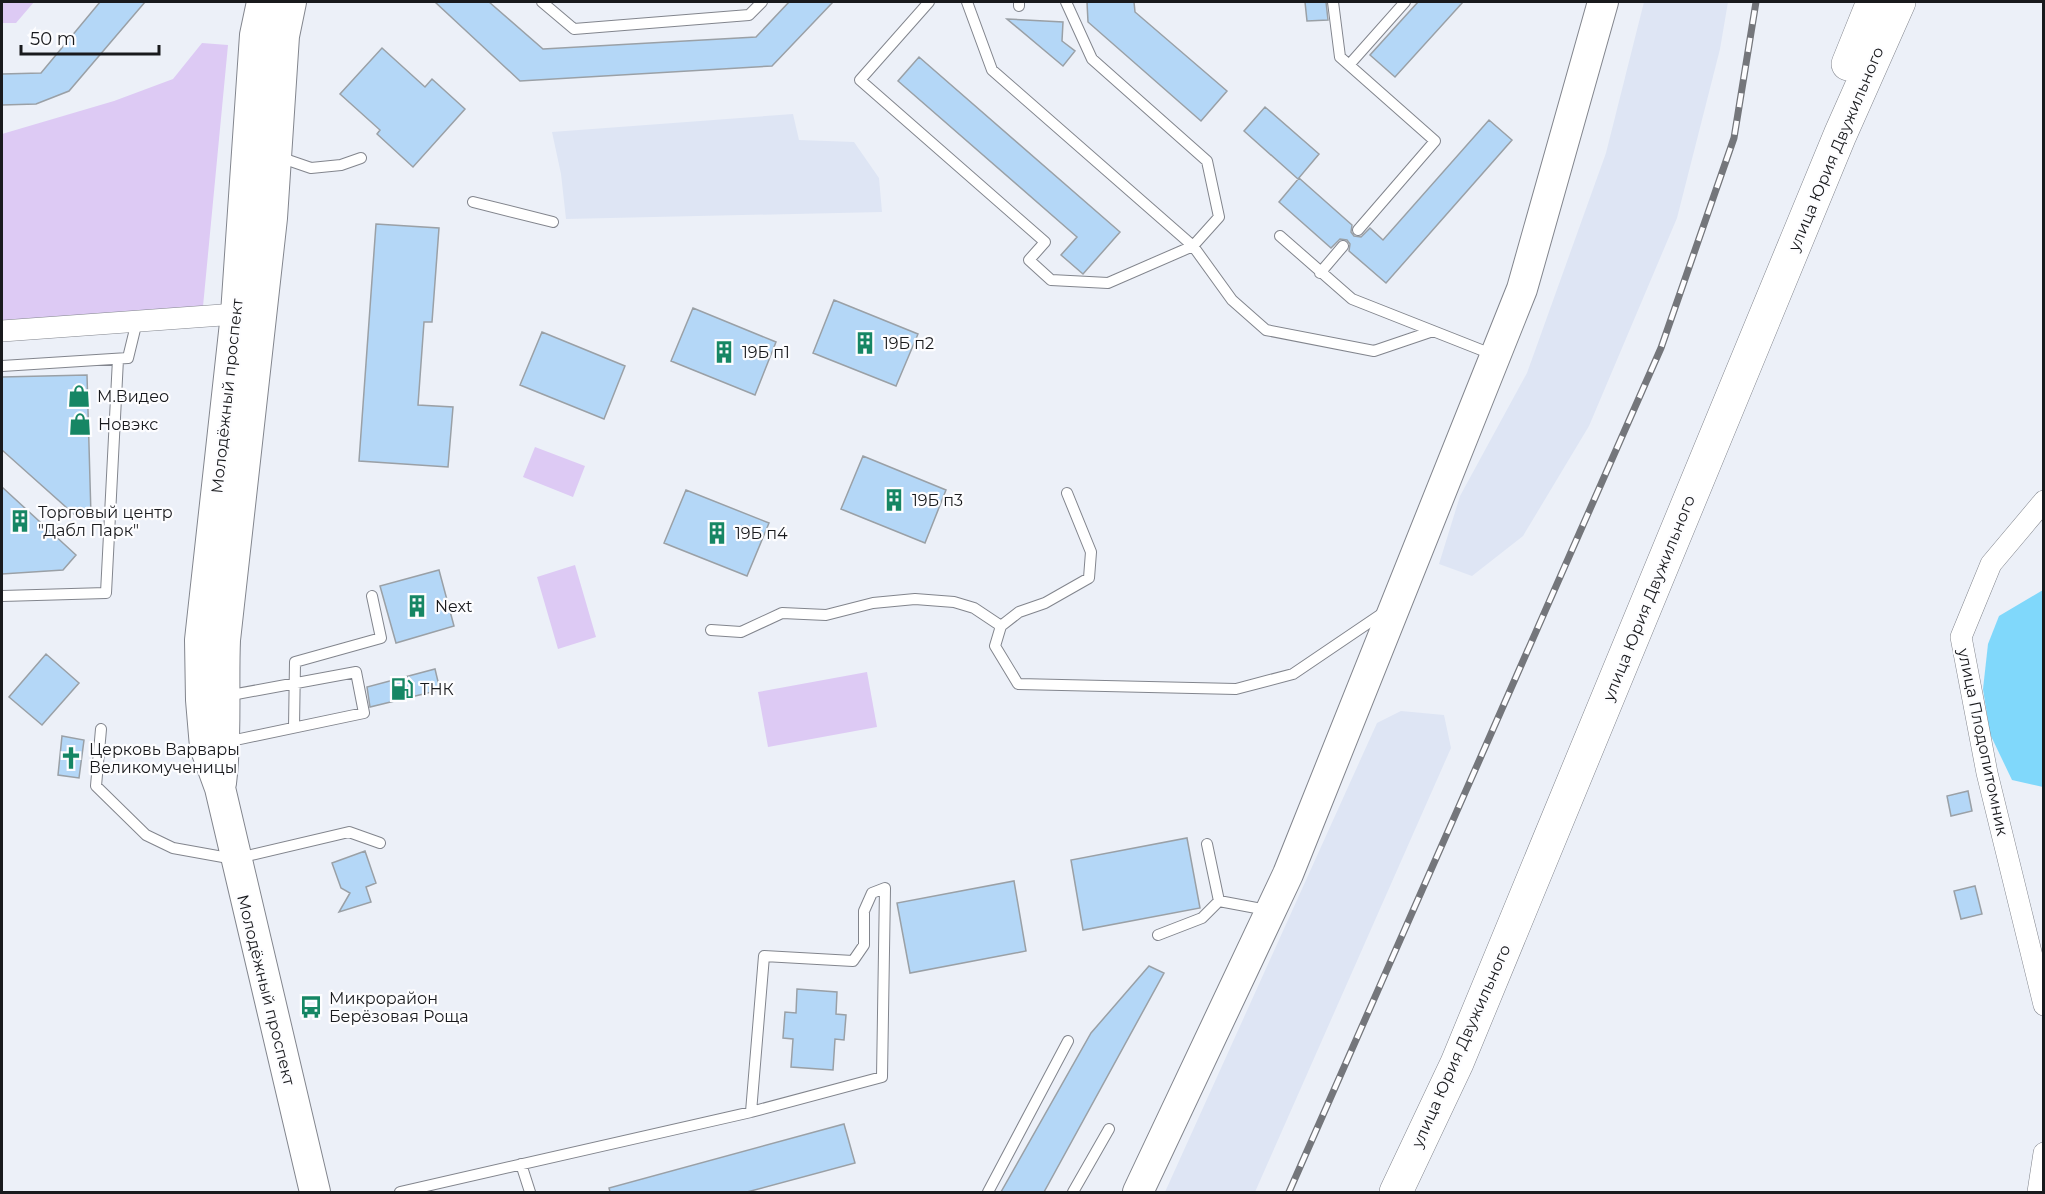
<svg xmlns="http://www.w3.org/2000/svg" width="2045" height="1194" font-family="Montserrat,sans-serif">
	<style>
		.built { fill: #dee5f4 }
		.green { fill: #ddcaf4 }
		.water { fill: #80d8fb }
		.building { fill: #b4d7f7; stroke: #9aa0a6; stroke-width: 1.5 }
		.lines { fill: none; stroke-linecap: round; stroke-linejoin: round }
		.lane-casing { stroke: #82858d; stroke-width: 12 }
		.street-casing { stroke: #82858d; stroke-width: 22 }
		.secondary-casing { stroke: #82858d; stroke-width: 32 }
		.primary-casing { stroke: #82858d; stroke-width: 34 }
		.lane { stroke: #fff; stroke-width: 10 }
		.street { stroke: #fff; stroke-width: 21 }
		.secondary { stroke: #fff; stroke-width: 30 }
		.primary { stroke: #fff; stroke-width: 33 }
		.rail-casing { stroke: #74767b; stroke-width: 7 }
		.rail { stroke: #fdfdff; stroke-width: 4.5; stroke-dasharray: 14; stroke-linecap: butt }
		.labels { text-anchor: middle; dominant-baseline: central; stroke-width: 4.5; stroke-linejoin: round; paint-order: stroke }
		.street-label { font-size: 16px; fill: #191a1d; stroke: #fdfdff }
		.poi-label { font-size: 16px; fill: #191a1d; stroke: #fdfdff; text-anchor: start }
	</style>
	<rect width="100%" height="100%" fill="#ecf0f8"/>
	<!-- built -->
	<path class="built" d="M 1644,2 L 1728,2 L 1720,49 L 1677,218 L 1589,426 L 1523,536 L 1472,576 L 1439,564 L 1460,496 L 1527,373 L 1606,153 Z
		M 793,114 L 799,140 L 854,142 L 879,178 L 882,212 L 566,219 L 561,174 L 552,132 Z
		M 1401,711 L 1444,715 L 1451,748 L 1255,1192 L 1165,1192 L 1377,723 Z"/>
	<!-- green -->
	<path class="green" d="M 2,2 L 34,2 L 16,23 L 2,23 Z
		M 202,43 L 228,45 L 202,317 L 2,330 L 2,134 L 114,101 L 173,79 Z
		M 535,447 L 585,466 L 573,497 L 523,477 Z
		M 575,565 L 596,637 L 558,649 L 537,577 Z
		M 867,672 L 877,727 L 768,747 L 758,692 Z"/>
	<!-- water -->
	<path class="water" d="M 2043,590 L 2044,787 L 2043,787 L 2012,780 L 1990,734 L 1983,689 L 1988,644 L 1999,616 Z"/>
	<!-- building -->
	<path class="building" d="M 100,2 L 145,2 L 69,91 L 36,104 L 2,105 L 2,74 L 41,73 Z
		M 435,2 L 489,2 L 543,49 L 756,37 L 789,2 L 833,2 L 772,66 L 520,81 Z
		M 1087,2 L 1134,2 L 1135,12 L 1227,91 L 1201,121 L 1088,22 Z
		M 1305,2 L 1326,2 L 1328,20 L 1307,21 Z
		M 1418,2 L 1463,2 L 1395,77 L 1370,55 Z
		M 1007,19 L 1063,22 L 1062,41 L 1075,51 L 1063,66 Z
		M 382,48 L 425,87 L 432,79 L 465,109 L 413,167 L 377,134 L 380,130 L 340,94 Z
		M 919,57 L 1120,232 L 1083,274 L 1061,255 L 1077,237 L 898,81 Z
		M 1265,107 L 1319,154 L 1298,179 L 1244,131 Z
		M 1489,120 L 1512,140 L 1386,283 L 1349,251 L 1350,244 L 1347,240 L 1340,239 L 1331,248 L 1279,202 L 1299,178 L 1352,225 L 1351,232 L 1354,236 L 1361,237 L 1370,228 L 1383,240 Z
		M 376,224 L 439,228 L 432,322 L 424,322 L 418,405 L 453,407 L 448,467 L 359,461 Z
		M 834,300 L 918,334 L 896,386 L 813,353 Z
		M 693,308 L 776,342 L 755,395 L 671,361 Z
		M 542,332 L 625,366 L 604,419 L 520,385 Z
		M 87,375 L 91,516 L 76,516 L 2,450 L 2,377 Z
		M 863,456 L 946,490 L 925,543 L 841,509 Z
		M 2,487 L 76,555 L 63,570 L 2,574 Z
		M 686,490 L 769,523 L 747,576 L 664,543 Z
		M 439,570 L 454,626 L 396,643 L 380,586 Z
		M 46,654 L 79,683 L 42,725 L 9,697 Z
		M 435,669 L 440,690 L 370,707 L 367,687 Z
		M 62,736 L 84,740 L 79,778 L 58,775 Z
		M 1968,791 L 1972,811 L 1951,816 L 1947,796 Z
		M 1187,838 L 1200,908 L 1083,930 L 1071,860 Z
		M 365,851 L 376,883 L 366,887 L 371,902 L 339,912 L 350,893 L 341,888 L 332,863 Z
		M 1014,881 L 1026,951 L 910,973 L 897,903 Z
		M 1975,886 L 1982,914 L 1961,919 L 1954,891 Z
		M 1149,966 L 1164,973 L 1044,1192 L 1001,1192 L 1091,1033 Z
		M 797,989 L 837,992 L 836,1014 L 846,1015 L 844,1040 L 835,1039 L 833,1070 L 791,1067 L 793,1039 L 783,1038 L 785,1012 L 796,1013 Z
		M 844,1124 L 855,1163 L 747,1192 L 610,1192 L 609,1188 Z"/>
	<g class="lines">
		<!-- lane casing -->
		<g class="lane-casing">
			<path id="lane" d="M 542,2 L 574,29 L 749,15 L 762,2
				M 929,2 L 860,80 L 1045,242 L 1029,260 L 1051,280 L 1108,283 L 1193,246 L 992,70 L 967,2
				M 1019,2 L 1019,6
				M 1066,2 L 1092,59 L 1207,161 L 1219,217 L 1193,246 L 1232,300 L 1266,330 L 1374,351 L 1433,331
				M 1333,2 L 1340,57 L 1435,141 L 1358,230
				M 1349,65 L 1405,2
				M 279,157 L 311,168 L 341,165 L 361,158
				M 473,202 L 553,222
				M 1280,236 L 1352,299 L 1494,355
				M 1320,273 L 1343,246
				M 2,366 L 128,358 L 137,321
				M 1067,493 L 1091,552 L 1089,578 L 1045,603 L 1019,612 L 1001,626 L 995,646 L 1018,684 L 1236,689 L 1293,674 L 1386,611
				M 2,596 L 106,593 L 118,359
				M 711,630 L 741,632 L 782,613 L 826,615 L 873,603 L 915,599 L 954,602 L 974,608 L 1001,626
				M 294,727 L 295,662 L 381,638 L 372,596
				M 101,729 L 96,786 L 146,835 L 173,848 L 234,859 L 349,832 L 380,843
				M 226,742 L 364,713 L 356,672 L 226,696
				M 1207,844 L 1219,901 L 1267,910
				M 1158,935 L 1202,918 L 1219,901
				M 521,1164 L 530,1192
				M 400,1192 L 751,1112 L 882,1077 L 885,888 L 872,893 L 864,911 L 864,945 L 853,961 L 764,956 L 751,1112
				M 988,1192 L 1068,1041
				M 1073,1192 L 1109,1129"/>
		</g>
		<!-- street casing -->
		<g class="street-casing">
			<path id="street" d="M 2,331 L 236,314
				M 2044,501 L 1991,564 L 1961,637 L 1987,773 L 2044,1005
				M 2038,1192 L 2044,1153"/>
		</g>
		<!-- secondary casing -->
		<g class="secondary-casing">
			<path id="secondary" d="M 262,2 L 255,35 L 236,314 L 200,640 L 201,700 L 205,747 L 220,788 L 315,1192
				M 221,783 C 227,735 223,688 225,640 L 272,218 L 284,36 L 291,2
				M 1138,1192 L 1288,874 L 1522,289 L 1603,2"/>
		</g>
		<!-- primary casing -->
		<g class="primary-casing">
			<path id="primary" d="M 1848,64 L 1873,2
				M 1396,1192 L 1457,1063 L 1840,135 L 1899,2"/>
		</g>
		<!-- lane -->
		<use href="#lane" class="lane"/>
		<!-- street -->
		<use href="#street" class="street"/>
		<!-- secondary -->
		<use href="#secondary" class="secondary"/>
		<!-- primary -->
		<use href="#primary" class="primary"/>
		<!-- rail casing -->
		<g class="rail-casing">
			<path id="rail" d="M 1289,1192 L 1661,348 L 1734,138 L 1756,2"/>
		</g>
		<!-- rail -->
		<use href="#rail" class="rail"/>
	</g>
	<!-- icons -->
	<defs>
		<g id="building-bare" transform="scale(1.8)"><path d="M-4-6H4V6H1V3H-1V6H-4ZM-2.5-4.3h1.7v1.8h-1.7ZM.8-4.3h1.7v1.8H.8ZM-2.5-1h1.7V.8h-1.7ZM.8-1h1.7V.8H.8Z" fill="#168664" stroke="#fdfdff" stroke-width="2.5" paint-order="stroke"/></g>
		<g id="shop-bare" transform="scale(1.8)"><path d="M-5-2.5h2.3a2.7 3.5 0 0 1 5.4 0H5L5.5 6h-11ZM-1.5-2.5h3a1.5 2.3 0 0 0-3 0Z" fill="#168664" stroke="#fdfdff" stroke-width="2.5" paint-order="stroke"/></g>
		<g id="fuel-bare" transform="scale(1.8)"><path d="M-5.5-6h7V0h2V4h1.3V-2.5L3-4.5l.8-.8L6-3V5H2.5V1h-1V6h-7ZM-4.2-4.7v3.2H.2V-4.7Z" fill="#168664" stroke="#fdfdff" stroke-width="2.5" paint-order="stroke"/></g>
		<g id="church-bare" transform="scale(1.8)"><path d="M-1.2-6h2.4v3.5h3.3v2.4h-3.3V6h-2.4V-.1h-3.3v-2.4h3.3Z" fill="#168664" stroke="#fdfdff" stroke-width="2.5" paint-order="stroke"/></g>
		<g id="bus-bare" transform="scale(1.8)"><path d="M-5-6H5V4H4V6H2V4H-2V6H-4V4H-5ZM-3.5-4V0h7V-4ZM-3.5 1.2v1.5H-2V1.2ZM2 1.2v1.5H3.5V1.2Z" fill="#168664" stroke="#fdfdff" stroke-width="2.5" paint-order="stroke"/></g>
	</defs>
	<g fill-rule="evenodd">
		<use href="#building-bare" x="865" y="343"/>
		<use href="#building-bare" x="724" y="352"/>
		<use href="#shop-bare" x="79" y="396"/>
		<use href="#shop-bare" x="80" y="424"/>
		<use href="#building-bare" x="894" y="500"/>
		<use href="#building-bare" x="20" y="521"/>
		<use href="#building-bare" x="717" y="533"/>
		<use href="#building-bare" x="417" y="606"/>
		<use href="#fuel-bare" x="402" y="689"/>
		<use href="#church-bare" x="71" y="758"/>
		<use href="#bus-bare" x="311" y="1007"/>
	</g>
	<g class="labels">
		<!-- street labels -->
		<g class="street-label">
			<text transform="translate(1836 149) rotate(-67)">улица Юрия Двужильного</text>
			<text transform="translate(227 396) rotate(-84)">Молодёжный проспект</text>
			<text transform="translate(1649 598) rotate(-68)">улица Юрия Двужильного</text>
			<text transform="translate(1983 742) rotate(78)">улица Плодопитомник</text>
			<text transform="translate(266 990) rotate(76)">Молодёжный проспект</text>
			<text transform="translate(1461 1046) rotate(-66)">улица Юрия Двужильного</text>
		</g>
		<!-- poi labels -->
		<g class="poi-label">
			<text x="883" y="343">19Б п2</text>
			<text x="742" y="352">19Б п1</text>
			<text x="97" y="396">М.Видео</text>
			<text x="98" y="424">Новэкс</text>
			<text x="912" y="500">19Б п3</text>
			<text x="38" y="512">Торговый центр<tspan x="38" dy="18">"Дабл Парк"</tspan></text>
			<text x="735" y="533">19Б п4</text>
			<text x="435" y="606">Next</text>
			<text x="420" y="689">ТНК</text>
			<text x="89" y="749">Церковь Варвары<tspan x="89" dy="18">Великомученицы</tspan></text>
			<text x="329" y="998">Микрорайон<tspan x="329" dy="18">Берёзовая Роща</tspan></text>
		</g>
	</g>
	<!-- border -->
	<rect width="2045" height="1194" fill="none" stroke="#191a1d" stroke-width="6"/>
	<!-- scale -->
	<path d="M21 45v9h138v-9" fill="none" stroke="#191a1d" stroke-width="3"/>
	<text x="30" y="45" font-size="18" fill="#191a1d" stroke="#fdfdff" stroke-width="4.5" paint-order="stroke">50 m</text>
</svg>
